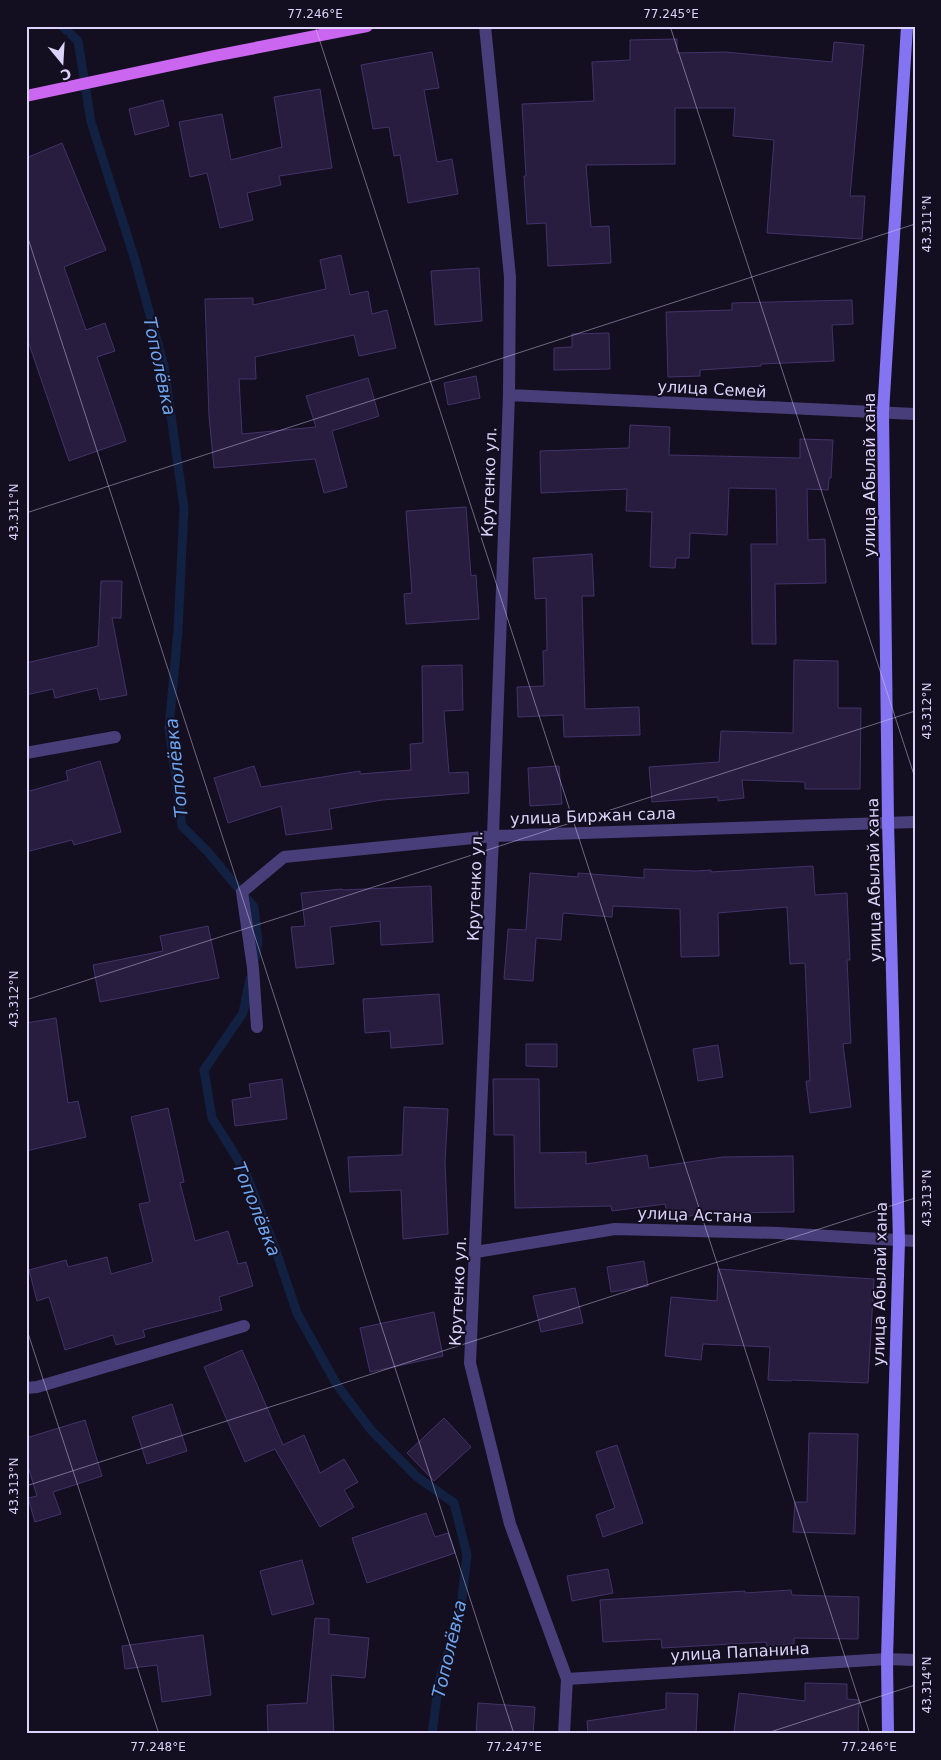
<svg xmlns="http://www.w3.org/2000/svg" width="941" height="1760" font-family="'DejaVu Sans',sans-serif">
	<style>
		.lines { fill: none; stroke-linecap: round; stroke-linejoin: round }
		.stream { stroke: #122041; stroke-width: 9 }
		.building { fill: #281d3f; stroke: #433269 }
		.street { stroke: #483f7a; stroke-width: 12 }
		.secondary { stroke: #8474f1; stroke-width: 12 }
		.primary { stroke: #ca66ef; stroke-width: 12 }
		.ticks { fill: none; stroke: #dcd3fa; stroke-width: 1; stroke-opacity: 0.45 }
		.labels { text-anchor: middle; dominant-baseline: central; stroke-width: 4; stroke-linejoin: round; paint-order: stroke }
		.street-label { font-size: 16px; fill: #dcd3fa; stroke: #140f20 }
		.water-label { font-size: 18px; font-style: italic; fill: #6ca5f0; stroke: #140f20 }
		.neatline { fill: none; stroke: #dcd3fa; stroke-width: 2 }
		.ticks-label { font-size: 12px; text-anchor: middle; fill: #dcd3fa }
	</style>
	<rect width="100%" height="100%" fill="#140f20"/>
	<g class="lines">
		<!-- stream -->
		<path class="stream" d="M 62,26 L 78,41 L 91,122 L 135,260 L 164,366 L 184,508 L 178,630 L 169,728 L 182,826 L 208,852 L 254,907 L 258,942 L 255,959
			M 250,979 L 243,1013 L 204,1070 L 212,1118 L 245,1171 L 275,1248 L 297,1313 L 337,1385 L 371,1430 L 416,1476 L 454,1503 L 467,1555 L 460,1616 L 439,1681 L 432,1734"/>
	</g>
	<!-- building -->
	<path class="building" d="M 677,39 L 677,53 L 725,52 L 832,62 L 834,42 L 864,45 L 850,196 L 865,196 L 862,239 L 767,233 L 774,140 L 733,136 L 735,108 L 675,108 L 675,164 L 586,165 L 591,227 L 609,226 L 611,263 L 548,266 L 546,223 L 527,224 L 524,176 L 526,176 L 522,104 L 594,101 L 592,62 L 630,60 L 630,40 Z
		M 432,52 L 439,88 L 424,90 L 437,162 L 452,159 L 458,194 L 408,203 L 400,155 L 394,156 L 389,127 L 373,129 L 361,65 Z
		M 320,89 L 332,168 L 279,176 L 281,185 L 247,193 L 253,220 L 220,228 L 207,173 L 190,177 L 179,122 L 222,114 L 231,160 L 282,147 L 274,97 Z
		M 163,100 L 169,126 L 135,135 L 129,109 Z
		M 62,143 L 106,250 L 64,267 L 86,330 L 105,323 L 115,351 L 97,357 L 126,441 L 69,461 L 26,335 L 26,158 Z
		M 341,255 L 350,295 L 368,291 L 372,314 L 387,310 L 396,348 L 359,356 L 354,335 L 255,357 L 256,379 L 239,379 L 242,434 L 316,427 L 306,396 L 368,378 L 379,416 L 332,431 L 347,487 L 324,493 L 315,459 L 214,468 L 209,416 L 205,299 L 253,298 L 253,305 L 326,289 L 320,260 Z
		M 479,268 L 482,321 L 435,325 L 431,271 Z
		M 852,300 L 853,324 L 832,325 L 834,361 L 761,364 L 761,366 L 700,370 L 700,376 L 668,377 L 666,312 L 732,310 L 732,303 Z
		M 609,333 L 610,369 L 554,370 L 554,348 L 572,347 L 572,334 Z
		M 476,376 L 480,398 L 448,405 L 444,383 Z
		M 630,425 L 670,427 L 669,455 L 800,458 L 800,439 L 833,440 L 831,478 L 829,478 L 828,490 L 807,489 L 808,540 L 825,539 L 826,583 L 775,584 L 776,644 L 752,644 L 751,544 L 777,544 L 776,489 L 729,488 L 727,535 L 690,533 L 689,558 L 676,558 L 675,568 L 650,567 L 652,512 L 626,511 L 627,489 L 541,493 L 540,451 L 629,448 Z
		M 466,507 L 471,576 L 476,575 L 479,619 L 406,624 L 404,594 L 412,593 L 406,511 Z
		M 592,554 L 594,596 L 582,596 L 585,709 L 639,707 L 640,735 L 564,737 L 563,715 L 518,717 L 517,687 L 544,686 L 543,651 L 547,650 L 546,598 L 535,599 L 533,558 Z
		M 101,581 L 122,581 L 121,618 L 112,618 L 127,695 L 100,700 L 97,688 L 55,698 L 53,689 L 26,695 L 26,663 L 98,646 Z
		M 794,660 L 838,661 L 838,708 L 861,708 L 860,789 L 805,789 L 805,782 L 742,780 L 744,798 L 718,801 L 718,797 L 652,802 L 649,767 L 719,762 L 721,731 L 793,733 Z
		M 462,665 L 463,710 L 444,711 L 449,773 L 468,772 L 469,793 L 382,800 L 329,809 L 332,829 L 286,835 L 281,806 L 228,823 L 214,778 L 254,766 L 261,787 L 360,771 L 360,774 L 411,770 L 410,744 L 423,743 L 422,666 Z
		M 100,761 L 121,832 L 74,845 L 72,840 L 26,852 L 26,792 L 68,780 L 66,771 Z
		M 559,766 L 562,804 L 530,806 L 528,768 Z
		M 813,866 L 815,895 L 847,893 L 850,960 L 847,960 L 851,1043 L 843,1044 L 851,1107 L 810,1113 L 806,1081 L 810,1081 L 805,963 L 790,964 L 787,907 L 718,913 L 719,956 L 681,957 L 680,909 L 613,906 L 612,917 L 563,913 L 561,940 L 536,938 L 533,981 L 504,979 L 508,929 L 526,930 L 530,873 L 578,877 L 578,873 L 644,878 L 644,869 L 696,871 L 711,870 L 711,872 Z
		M 431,886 L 433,942 L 381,945 L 380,921 L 330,927 L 334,964 L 296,968 L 291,927 L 305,926 L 301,893 L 342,889 L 343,890 Z
		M 208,926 L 219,978 L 100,1002 L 93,965 L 163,951 L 160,936 Z
		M 439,994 L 443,1044 L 391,1048 L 390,1031 L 365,1033 L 363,999 Z
		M 56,1018 L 68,1103 L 78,1101 L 86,1137 L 26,1151 L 26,1023 Z
		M 526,1044 L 557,1044 L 557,1067 L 526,1066 Z
		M 718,1045 L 723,1077 L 698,1081 L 693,1049 Z
		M 282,1079 L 287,1119 L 235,1126 L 232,1100 L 251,1097 L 249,1084 Z
		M 493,1079 L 539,1079 L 540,1153 L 586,1152 L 586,1164 L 647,1155 L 649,1168 L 723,1157 L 793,1156 L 794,1212 L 711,1213 L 668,1219 L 665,1204 L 612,1211 L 611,1206 L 515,1208 L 514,1135 L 494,1135 Z
		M 404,1107 L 448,1109 L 445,1162 L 448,1234 L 403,1239 L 401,1190 L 350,1192 L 348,1157 L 402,1155 Z
		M 168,1108 L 184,1182 L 180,1183 L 195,1241 L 228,1231 L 238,1264 L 246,1262 L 253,1286 L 219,1297 L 222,1310 L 143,1330 L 145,1337 L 116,1345 L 113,1335 L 65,1350 L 49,1297 L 37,1301 L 29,1270 L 66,1260 L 68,1267 L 107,1257 L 111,1274 L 153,1262 L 139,1204 L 150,1202 L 131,1117 Z
		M 644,1261 L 648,1286 L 611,1292 L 607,1267 Z
		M 718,1269 L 874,1279 L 868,1383 L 792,1380 L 791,1381 L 768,1380 L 770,1347 L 703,1344 L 701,1360 L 665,1356 L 671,1297 L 717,1301 Z
		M 575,1288 L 583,1323 L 541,1332 L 533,1296 Z
		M 434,1312 L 443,1356 L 370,1372 L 360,1328 Z
		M 242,1350 L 283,1445 L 304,1435 L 320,1473 L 344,1459 L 358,1482 L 344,1490 L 354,1507 L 320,1527 L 275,1449 L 245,1462 L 204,1367 Z
		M 172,1404 L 187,1451 L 147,1464 L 132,1417 Z
		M 444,1418 L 471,1447 L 434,1481 L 407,1453 Z
		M 85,1420 L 102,1476 L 53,1492 L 61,1514 L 35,1522 L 28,1498 L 37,1496 L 26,1460 L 26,1438 Z
		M 809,1433 L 858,1434 L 855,1534 L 793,1532 L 795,1502 L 807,1502 Z
		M 617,1445 L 643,1523 L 603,1537 L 596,1515 L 615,1508 L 596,1452 Z
		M 426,1513 L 435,1537 L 448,1533 L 455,1553 L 367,1583 L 352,1538 Z
		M 302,1560 L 314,1604 L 272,1615 L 260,1571 Z
		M 608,1569 L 613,1593 L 572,1601 L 567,1576 Z
		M 791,1590 L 792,1595 L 859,1597 L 858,1639 L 794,1638 L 794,1644 L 767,1646 L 766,1642 L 662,1648 L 661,1639 L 603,1642 L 600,1600 L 745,1591 L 745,1593 Z
		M 315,1618 L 329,1619 L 329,1634 L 369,1638 L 365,1678 L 331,1675 L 334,1734 L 268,1734 L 267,1705 L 307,1703 Z
		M 203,1635 L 211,1695 L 162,1702 L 157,1665 L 125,1669 L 122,1646 Z
		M 805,1683 L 847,1684 L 847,1699 L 859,1700 L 858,1734 L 747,1734 L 734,1732 L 739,1693 L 805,1701 Z
		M 666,1693 L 698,1694 L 696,1734 L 588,1734 L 587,1721 L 666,1709 Z
		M 478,1703 L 535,1707 L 533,1734 L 476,1734 Z"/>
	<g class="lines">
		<!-- street -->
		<path class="street" d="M 485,26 L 510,277 L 509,395 L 493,836 L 470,1363 L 510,1524 L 567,1679 L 564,1734
			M 509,395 L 915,414
			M 26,753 L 115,737
			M 257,1027 L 253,968 L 242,892 L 284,857 L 493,836 L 915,822
			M 476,1252 L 615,1229 L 778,1233 L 915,1241
			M 26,1388 L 37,1387 L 244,1326
			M 567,1679 L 887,1659 L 915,1660"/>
		<!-- secondary -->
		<path class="secondary" d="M 888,1734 L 887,1659 L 899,1241 L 888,822 L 883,413 L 907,26"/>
		<!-- primary -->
		<path class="primary" d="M 26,96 L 214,56 L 367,26"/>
	</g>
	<!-- ticks -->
	<path class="ticks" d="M 315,26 L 870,1734M 670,26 L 915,778M 26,232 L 514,1734M 26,513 L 915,224M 26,1000 L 915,711M 26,1327 L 159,1734M 26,1486 L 915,1198M 764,1734 L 915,1685"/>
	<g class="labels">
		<!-- street labels -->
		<g class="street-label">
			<text transform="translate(712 389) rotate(3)">улица Семей</text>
			<text transform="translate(869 475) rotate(-90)">улица Абылай хана</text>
			<text transform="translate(489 482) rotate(-88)">Крутенко ул.</text>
			<text transform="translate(593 816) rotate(-2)">улица Биржан сала</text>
			<text transform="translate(874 880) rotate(-91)">улица Абылай хана</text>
			<text transform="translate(475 886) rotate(-88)">Крутенко ул.</text>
			<text transform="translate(695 1215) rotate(2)">улица Астана</text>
			<text transform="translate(880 1284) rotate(-89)">улица Абылай хана</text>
			<text transform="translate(458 1291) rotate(-87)">Крутенко ул.</text>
			<text transform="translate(740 1652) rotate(-3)">улица Папанина</text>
		</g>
		<!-- water labels -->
		<g class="water-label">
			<text transform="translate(160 366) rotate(78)">Тополёвка</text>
			<text transform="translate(176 768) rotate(-96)">Тополёвка</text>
			<text transform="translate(257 1209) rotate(68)">Тополёвка</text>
			<text transform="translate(449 1649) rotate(-77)">Тополёвка</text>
		</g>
	</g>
	<!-- border -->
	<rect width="941" height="1760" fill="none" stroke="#140f20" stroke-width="55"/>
	<!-- north arrow -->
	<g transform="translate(62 62) rotate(162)" stroke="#140f20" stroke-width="4" paint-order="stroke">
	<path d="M0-4L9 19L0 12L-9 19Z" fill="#dcd3fa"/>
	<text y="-8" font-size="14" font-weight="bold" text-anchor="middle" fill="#dcd3fa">С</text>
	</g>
	<rect x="28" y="28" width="886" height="1704" class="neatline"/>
	<g class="ticks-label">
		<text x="315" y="18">77.246°E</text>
		<text x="671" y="18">77.245°E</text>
		<text transform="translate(927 224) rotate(-90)" y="4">43.311°N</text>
		<text transform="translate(14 512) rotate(-90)" y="4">43.311°N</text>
		<text transform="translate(927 711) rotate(-90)" y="4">43.312°N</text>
		<text transform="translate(14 999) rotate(-90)" y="4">43.312°N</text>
		<text transform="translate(927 1198) rotate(-90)" y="4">43.313°N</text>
		<text transform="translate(14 1486) rotate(-90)" y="4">43.313°N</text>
		<text transform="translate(927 1685) rotate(-90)" y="4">43.314°N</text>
		<text x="158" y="1751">77.248°E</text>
		<text x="514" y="1751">77.247°E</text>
		<text x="869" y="1751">77.246°E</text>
	</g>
</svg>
